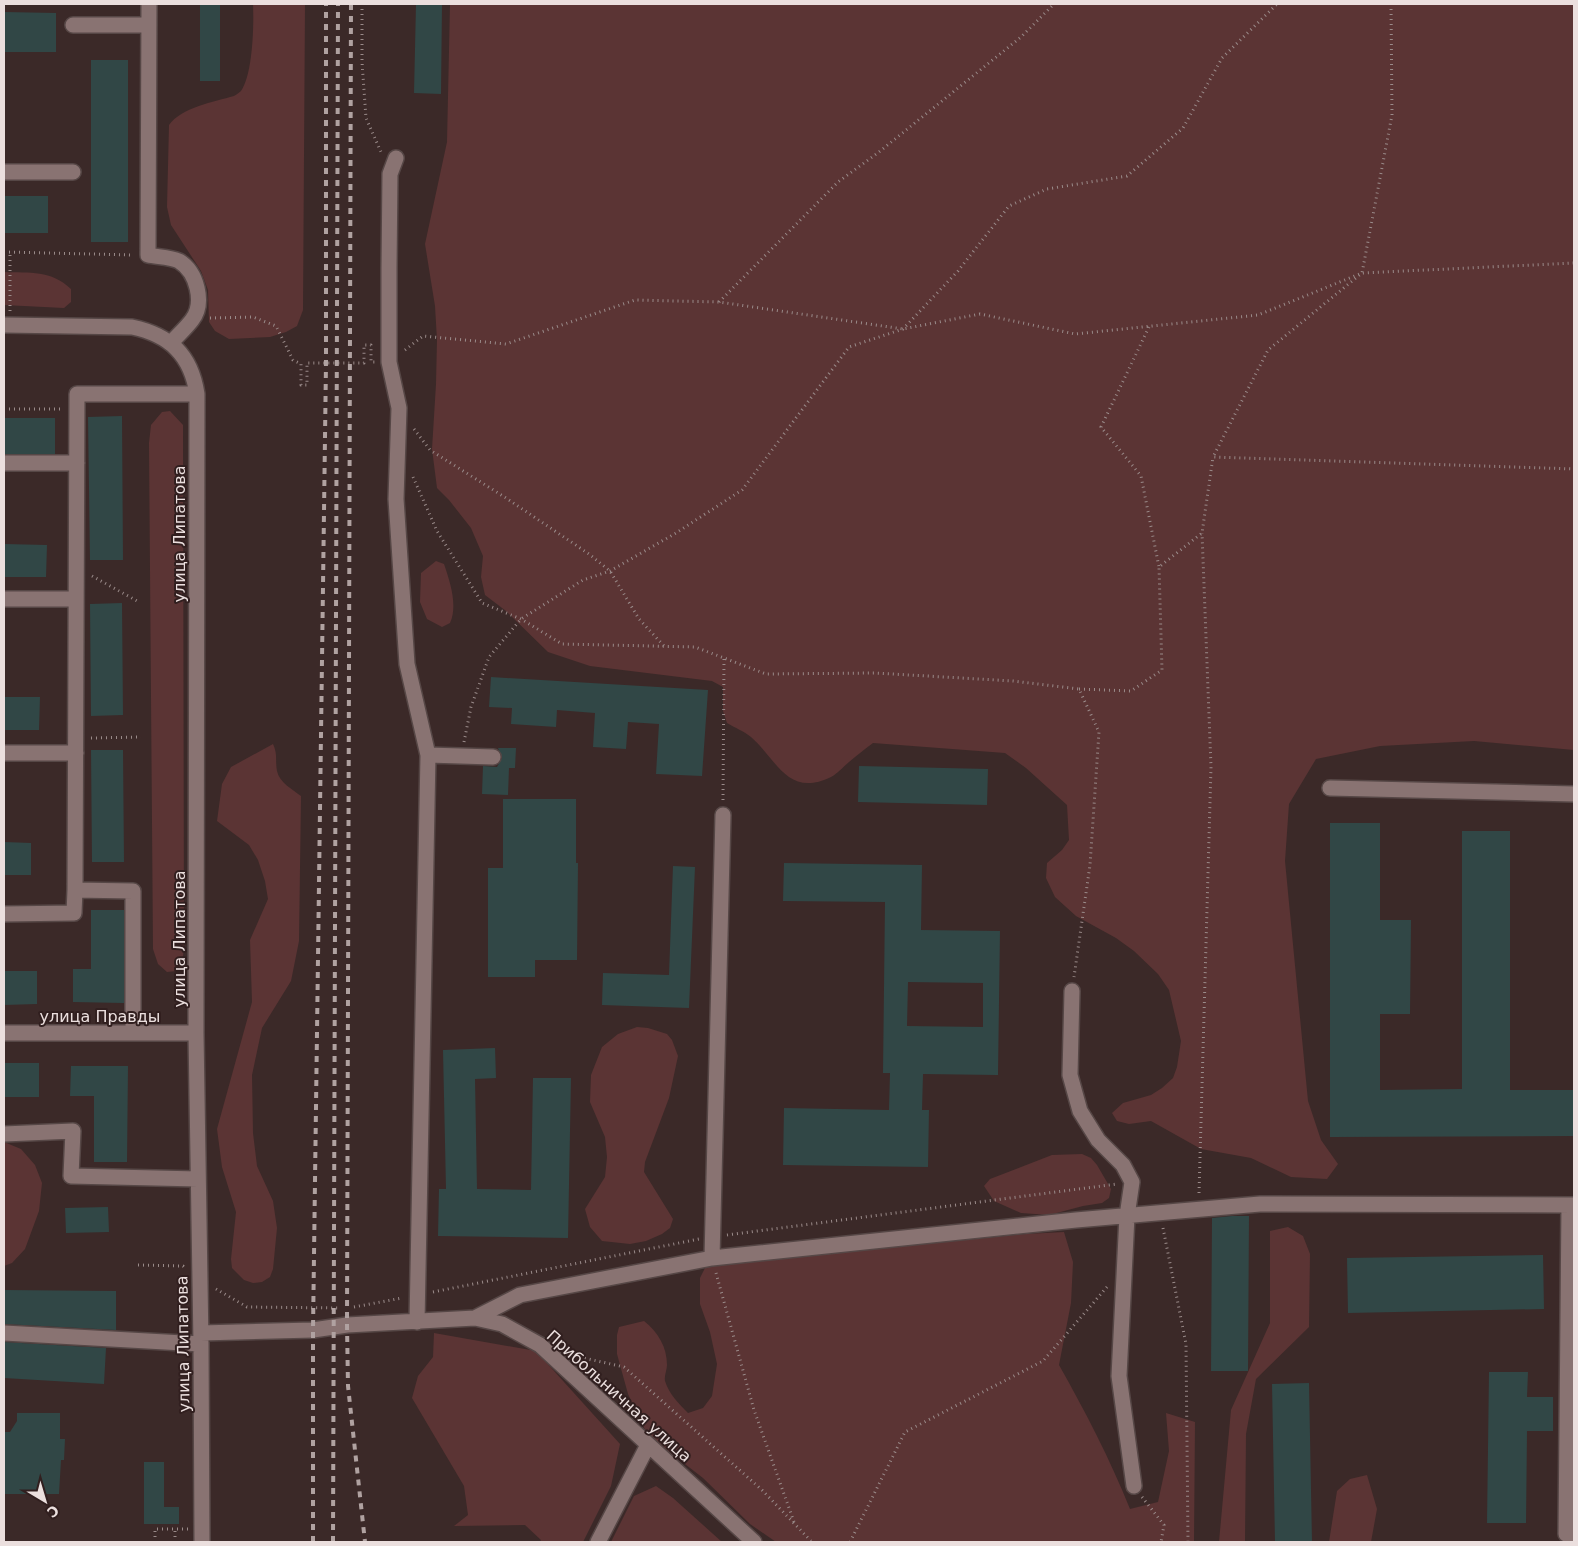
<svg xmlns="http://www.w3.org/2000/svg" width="1578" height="1546" font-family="'DejaVu Sans',sans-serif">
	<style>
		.green { fill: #5b3434 }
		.building { fill: #314746; fill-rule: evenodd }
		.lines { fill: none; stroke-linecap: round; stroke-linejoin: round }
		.minor-casing { stroke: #564746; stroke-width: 18 }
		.path { stroke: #9a8b8a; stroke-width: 3; stroke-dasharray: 1 4; stroke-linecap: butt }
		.minor { stroke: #897372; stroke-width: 15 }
		.rail { stroke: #b0a2a1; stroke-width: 4; stroke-dasharray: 6 6; stroke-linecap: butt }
		.labels { text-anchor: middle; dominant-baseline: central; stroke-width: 4; stroke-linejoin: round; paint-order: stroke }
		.street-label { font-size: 16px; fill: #ebdfde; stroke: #311f1f }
	</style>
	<rect width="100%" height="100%" fill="#3b2928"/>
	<!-- green -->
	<path class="green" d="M 253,4 L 305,4 L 303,310 L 297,326 L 286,332 L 270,337 L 229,339 L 215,331 L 209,322 L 208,290 L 201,271 L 171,225 L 167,207 L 169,125 C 182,107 214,102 234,96 C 237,94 239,93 241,91 C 253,74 254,24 253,4 Z
		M 450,4 L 1574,4 L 1574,750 L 1474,741 L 1380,746 L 1316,759 L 1289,804 L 1285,861 L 1308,1101 L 1321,1140 L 1338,1164 L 1327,1179 L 1291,1177 L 1251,1158 L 1201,1149 L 1151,1121 L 1129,1124 L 1117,1121 L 1112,1113 L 1123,1103 L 1151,1095 L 1162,1088 L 1173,1078 L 1177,1067 L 1181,1041 L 1169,990 L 1158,974 L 1134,951 L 1116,938 L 1076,916 L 1055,897 L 1046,878 L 1047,863 L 1062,850 L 1069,840 L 1067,805 L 1026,768 L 1005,753 L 873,743 C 865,749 857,755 849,762 C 843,767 837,774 831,777 C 788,798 777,760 751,737 C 744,731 735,728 727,723 L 723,711 L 723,687 L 712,681 L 590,666 L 548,652 L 506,611 L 485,595 L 481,577 L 483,556 L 471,528 L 449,500 L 437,488 L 432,449 L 436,384 L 437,340 L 435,306 L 425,244 L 447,142 Z
		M 4,272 C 30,273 51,270 71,289 L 71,302 L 64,308 L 4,305 Z
		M 170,411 L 183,425 L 183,434 L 184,947 L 182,965 L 176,971 L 167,972 L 158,964 L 153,949 L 149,443 L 151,425 L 162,412 Z
		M 436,561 L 444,564 C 450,582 458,605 450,623 L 442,627 L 427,619 L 420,602 L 421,573 Z
		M 273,744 C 278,755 275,760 277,771 C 279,782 293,790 301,796 L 299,941 L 291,981 L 262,1028 L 252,1075 L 253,1133 L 257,1166 L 273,1201 L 277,1228 L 273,1269 L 270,1277 L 262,1282 L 253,1283 L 244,1280 L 232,1268 L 231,1259 L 236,1212 L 222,1167 L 217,1129 L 252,1002 L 250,940 L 268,899 L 265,881 L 258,860 L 249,845 L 217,821 L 222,784 L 231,767 Z
		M 637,1027 L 648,1028 L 667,1034 L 672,1040 L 678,1056 L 669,1098 L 645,1162 L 644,1172 L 673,1219 L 670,1228 L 662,1234 L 646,1241 L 630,1244 L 602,1241 L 590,1227 L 585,1209 L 605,1177 L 607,1157 L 605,1137 L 590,1102 L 591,1075 L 602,1047 L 618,1034 Z
		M 4,1142 L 21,1149 L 35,1165 L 42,1183 L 39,1211 L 25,1249 L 12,1263 L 4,1266 Z
		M 1082,1154 L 1091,1158 L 1097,1165 L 1111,1189 L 1109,1198 L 1102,1203 L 1083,1206 L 1049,1215 L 1021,1213 L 994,1201 L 984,1186 L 990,1179 L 1052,1155 Z
		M 1288,1227 L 1303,1236 L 1310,1254 L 1309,1327 L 1256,1379 L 1246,1434 L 1245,1542 L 1219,1542 L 1231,1410 L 1270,1323 L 1270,1231 Z
		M 1064,1232 L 1073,1262 L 1071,1303 L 1059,1365 C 1085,1411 1110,1459 1130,1509 L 1158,1502 L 1169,1451 L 1166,1413 L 1195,1422 L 1194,1542 L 776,1542 L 750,1524 L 703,1478 L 654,1440 L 644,1428 L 628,1394 L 617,1354 L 617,1335 L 619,1327 L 644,1321 C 658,1332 667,1347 667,1365 C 667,1370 664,1376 665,1381 C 669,1394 679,1404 688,1413 L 703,1408 L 712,1396 L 717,1364 L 710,1332 L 700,1304 L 700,1278 L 706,1266 L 1026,1234 Z
		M 434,1333 L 536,1351 L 620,1444 L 611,1486 L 583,1542 L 540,1542 L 541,1540 L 525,1525 L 454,1526 L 468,1515 L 464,1486 L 412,1398 L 418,1376 L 433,1357 Z
		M 1367,1475 L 1377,1509 L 1371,1542 L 1329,1542 L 1337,1491 L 1350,1479 Z
		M 656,1486 L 673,1498 L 722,1542 L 611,1542 L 634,1496 Z"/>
	<!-- building -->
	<path class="building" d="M 200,4 L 220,4 L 220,81 L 200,81 Z
		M 416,4 L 442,4 L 441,94 L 414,93 Z
		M 4,12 L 56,13 L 56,52 L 4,52 Z
		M 91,60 L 128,60 L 128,242 L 91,242 Z
		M 4,196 L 48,196 L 48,233 L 4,233 Z
		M 122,416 L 123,560 L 90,560 L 88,417 Z
		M 4,418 L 55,418 L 55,454 L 4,454 Z
		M 4,544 L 47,545 L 46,577 L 4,577 Z
		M 122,603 L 123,715 L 91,716 L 90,604 Z
		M 491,677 L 708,690 L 702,776 L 656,774 L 659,724 L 628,722 L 626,749 L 593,747 L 595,713 L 557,710 L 556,727 L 511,724 L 512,708 L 489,707 Z
		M 4,697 L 40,697 L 39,730 L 4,730 Z
		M 498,748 L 516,748 L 515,768 L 509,768 L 508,795 L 482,794 L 483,766 L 497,767 L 502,758 Z
		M 91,750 L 123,750 L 124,862 L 92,862 Z
		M 859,766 L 988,769 L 987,805 L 858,802 Z
		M 503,799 L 576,799 L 576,863 L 578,863 L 577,960 L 535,960 L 535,977 L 488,977 L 488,868 L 503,868 Z
		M 1330,823 L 1380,823 L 1380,920 L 1411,920 L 1410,1014 L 1380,1014 L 1380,1090 L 1462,1089 L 1462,831 L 1510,831 L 1510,1090 L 1574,1090 L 1574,1136 L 1330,1137 Z
		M 4,842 L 31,843 L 31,875 L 4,875 Z
		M 784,863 L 922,865 L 921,930 L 1000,931 L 998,1075 L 923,1074 L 922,1110 L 929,1110 L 928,1167 L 783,1165 L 784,1108 L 889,1110 L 890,1073 L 883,1073 L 885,902 L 783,901 ZM 908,982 L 983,983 L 983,1027 L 907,1026 Z
		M 673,866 L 695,867 L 689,1008 L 602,1005 L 603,973 L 669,975 Z
		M 91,910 L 124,910 L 124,1003 L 73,1002 L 73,969 L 91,969 Z
		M 4,971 L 37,971 L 37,1004 L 4,1005 Z
		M 495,1048 L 496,1078 L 475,1079 L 477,1189 L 531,1190 L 533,1078 L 571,1078 L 568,1238 L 438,1236 L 439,1189 L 446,1189 L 443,1050 Z
		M 4,1063 L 39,1063 L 39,1097 L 4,1097 Z
		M 71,1066 L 128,1066 L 127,1162 L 94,1162 L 94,1096 L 70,1096 Z
		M 108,1207 L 109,1232 L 66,1233 L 65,1208 Z
		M 1232,1216 L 1249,1216 L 1248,1371 L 1211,1371 L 1212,1218 Z
		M 1543,1255 L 1544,1309 L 1348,1313 L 1347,1258 Z
		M 4,1290 L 116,1291 L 116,1330 L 4,1324 Z
		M 4,1342 L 106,1348 L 104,1384 L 4,1378 Z
		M 1489,1372 L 1528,1372 L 1527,1397 L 1553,1397 L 1553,1431 L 1527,1431 L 1526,1523 L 1487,1523 Z
		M 1309,1383 L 1312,1542 L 1275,1542 L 1272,1384 Z
		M 17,1413 L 60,1413 L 60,1439 L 65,1439 L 64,1460 L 61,1460 L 59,1494 L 4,1494 L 4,1432 L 10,1432 L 17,1421 Z
		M 144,1462 L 164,1462 L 164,1507 L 179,1507 L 179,1524 L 144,1524 Z"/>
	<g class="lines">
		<!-- minor casing -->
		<g class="minor-casing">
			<path id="minor" d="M 149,4 L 148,255 C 157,257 170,257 179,261 C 197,272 205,303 192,320 C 186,328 178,335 171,343
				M 73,25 L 149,25
				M 396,158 L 390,174 L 389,268 L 389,362 L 399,408 L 396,499 L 407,664 L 428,755 L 417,1322
				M 4,172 L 73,172
				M 4,325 L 132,327 C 170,335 191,355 197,394 L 196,1033 L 201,1344 L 202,1542
				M 4,463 L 77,463
				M 4,599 L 76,599
				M 4,753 L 76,753
				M 428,755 L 493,757
				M 1330,788 L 1574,794
				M 75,890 L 133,891 L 133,1033
				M 4,914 L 74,913 L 75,890 L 77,394 L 197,394
				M 1072,991 L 1070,1075 L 1080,1111 L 1098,1140 L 1123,1165 L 1132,1182 L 1127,1216 L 1119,1376 L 1134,1486
				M 4,1033 L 196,1033
				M 4,1134 L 73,1131 L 71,1176 L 198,1179
				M 1569,1205 L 1566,1534 L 1574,1534
				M 712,1258 L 723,815
				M 475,1318 L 520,1295 L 712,1258 L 1076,1220 L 1260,1204 L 1574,1205
				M 4,1333 L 201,1344
				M 201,1333 L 313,1330 L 347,1325 L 475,1318 L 502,1324 L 540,1345 L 754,1542
				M 598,1542 L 648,1445"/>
		</g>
		<!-- path -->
		<path class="path" d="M 362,4 L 362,62 L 366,118 L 381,152
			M 1391,4 L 1392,115 L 1362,273 L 1268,350 L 1213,457 L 1574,469
			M 4,252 L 133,255
			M 719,302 L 838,182 L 879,152 L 1021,37 L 1054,4
			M 10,311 L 10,252
			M 210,318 L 253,317 L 276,326 L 293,360 L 301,364 L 301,385 L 307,385 L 307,363 L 364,363 L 364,345 L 371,345 L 371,362 L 375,362
			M 1149,327 L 1101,427 L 1141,476 L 1159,567
			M 405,350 L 423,336 L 506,344 L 635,300 L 719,302 L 903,329 L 980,314 L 1075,334 L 1258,315 L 1362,273 L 1574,263
			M 4,409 L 61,409
			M 414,429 L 430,450 L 506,498 L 589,554 L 610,571 L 639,619 L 664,646
			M 413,477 L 437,531 L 482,603 L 521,619 L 562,644 L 695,647 L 766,674 L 875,673 L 1013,681 L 1079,689 L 1099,732 L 1090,865 L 1074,977
			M 92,576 L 139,602
			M 1079,689 L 1131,691 L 1162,670 L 1159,567 L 1202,533 L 1213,457
			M 91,738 L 141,737
			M 464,742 L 471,707 L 489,657 L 521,619 L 583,580 L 610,571 L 676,533 L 742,490 L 849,347 L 903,329 L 958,271 L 1009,206 L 1047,189 L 1127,176 L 1183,128 L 1222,58 L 1277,4
			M 723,800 L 724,658
			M 1199,1193 L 1211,767 L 1202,533
			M 1163,1228 L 1186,1344 L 1188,1542
			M 727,1235 L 1117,1184
			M 138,1265 L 183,1266 L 184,1267
			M 716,1273 L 754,1410 L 794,1522
			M 216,1289 L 247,1307 L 340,1308
			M 433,1292 L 699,1239
			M 354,1307 L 402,1298
			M 575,1356 L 624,1367 L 762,1490 L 811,1541 L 814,1542
			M 1142,1497 L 1164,1525 L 1161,1542
			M 155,1542 L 155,1529 L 175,1529
			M 175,1542 L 175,1529 L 188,1529
			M 850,1542 L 905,1432 L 1043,1361 L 1107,1287"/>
		<!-- minor -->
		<use href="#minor" class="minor"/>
		<!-- rail -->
		<path class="rail" d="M 351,4 L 347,1325 L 348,1386 L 365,1542
			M 313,1542 L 313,1330 L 326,363 L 326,4
			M 333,1542 L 338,4"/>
	</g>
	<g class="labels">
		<!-- street labels -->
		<g class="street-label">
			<text transform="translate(179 534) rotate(-90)">улица Липатова</text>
			<text transform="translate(179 939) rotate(-90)">улица Липатова</text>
			<text x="100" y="1016">улица Правды</text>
			<text transform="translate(183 1344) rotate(-91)">улица Липатова</text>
			<text transform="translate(619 1396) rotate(42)">Прибольничная улица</text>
		</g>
	</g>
	<!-- border -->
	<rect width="1578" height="1546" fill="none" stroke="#ebdfde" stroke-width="10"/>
	<!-- north arrow -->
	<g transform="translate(45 1501) rotate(142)" stroke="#311f1f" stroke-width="4" paint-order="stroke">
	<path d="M0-4L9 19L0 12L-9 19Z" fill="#ebdfde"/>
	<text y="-8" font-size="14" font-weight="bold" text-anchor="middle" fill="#ebdfde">С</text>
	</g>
</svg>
